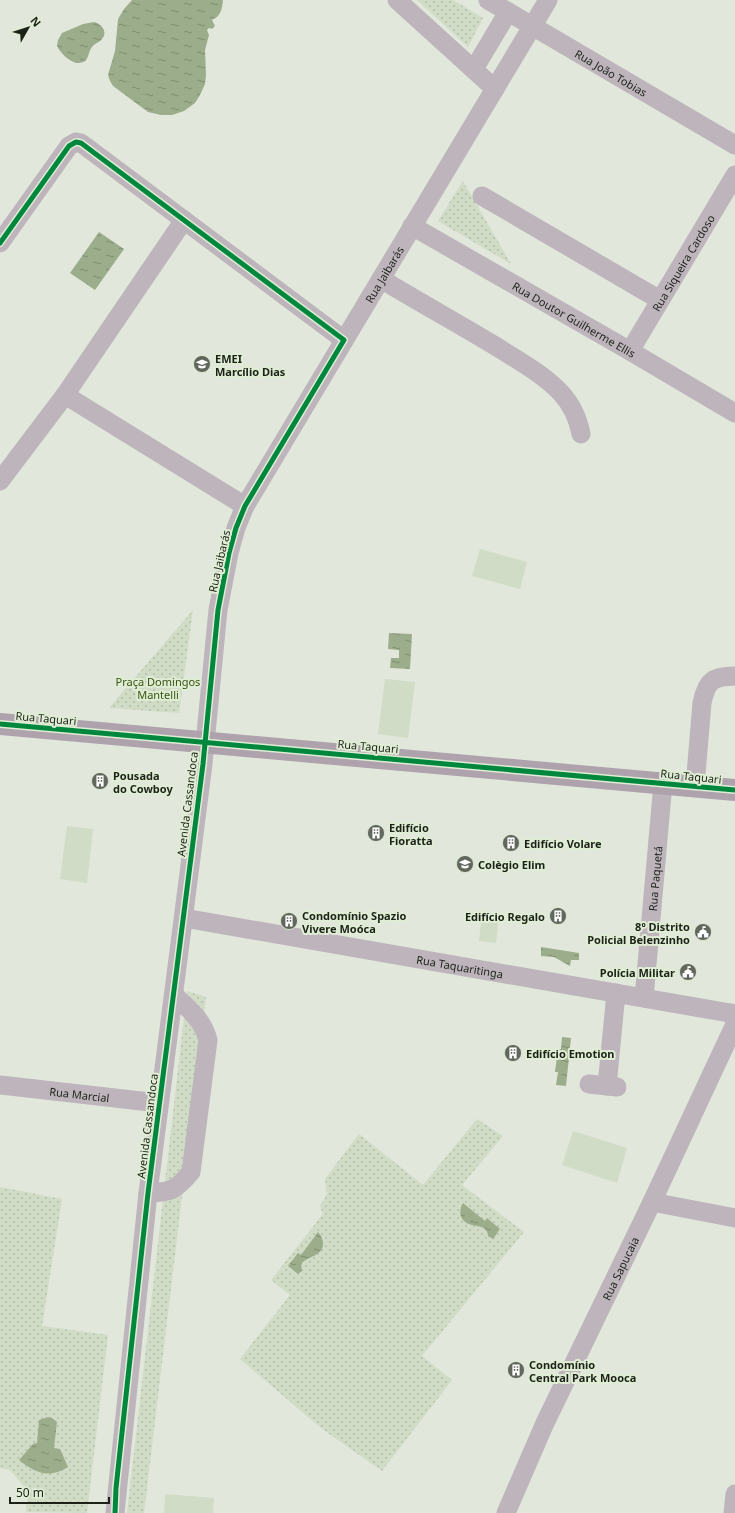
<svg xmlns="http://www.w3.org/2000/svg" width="735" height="1513" font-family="'Noto Sans',sans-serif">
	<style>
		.green { fill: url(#green-dots) }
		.pitch { fill: #d0dcc6 }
		.water { fill: url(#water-ripples) }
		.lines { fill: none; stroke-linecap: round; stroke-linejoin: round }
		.minor { stroke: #bdb4bc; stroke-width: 19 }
		.major { stroke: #aea2ac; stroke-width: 22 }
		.cycleway-casing { stroke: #e0edd5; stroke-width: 8 }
		.cycleway { stroke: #00873e; stroke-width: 5 }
		.labels { text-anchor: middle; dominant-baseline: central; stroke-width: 4; stroke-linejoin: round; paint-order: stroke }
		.street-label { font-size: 11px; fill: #1d2219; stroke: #e0edd5 }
		.poi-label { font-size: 11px; font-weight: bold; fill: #1d2219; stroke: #e0edd5; text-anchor: start }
		.park-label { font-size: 11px; fill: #375312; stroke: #e0edd5 }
	</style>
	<defs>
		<pattern id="green-dots" width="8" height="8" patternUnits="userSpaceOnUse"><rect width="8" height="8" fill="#d0dcc6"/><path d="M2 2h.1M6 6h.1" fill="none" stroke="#b2bcaa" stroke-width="1.8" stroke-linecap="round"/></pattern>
		<pattern id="water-ripples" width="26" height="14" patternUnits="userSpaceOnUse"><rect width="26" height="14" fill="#9cad8b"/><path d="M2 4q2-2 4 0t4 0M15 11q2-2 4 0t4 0" fill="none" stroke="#7f8c71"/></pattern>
	</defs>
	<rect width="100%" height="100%" fill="#e1e7db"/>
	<!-- green -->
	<path class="green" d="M 417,0 L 453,0 L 483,18 L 468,47 Z
		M 463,181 L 511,264 L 438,221 Z
		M 193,610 L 179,713 L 109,708 Z
		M 187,991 L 206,997 L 144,1513 L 127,1513 Z
		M 477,1119 L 503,1136 L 462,1185 L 524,1232 L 422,1356 L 452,1380 L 382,1471 L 321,1428 L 240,1359 L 290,1295 L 271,1280 L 323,1214 L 320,1206 L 327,1194 L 325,1179 L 359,1134 L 423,1185 Z
		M 0,1187 L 62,1199 L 42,1326 L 108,1335 L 87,1513 L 26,1512 L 28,1491 L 10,1470 L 0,1468 Z"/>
	<!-- pitch -->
	<path class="pitch" d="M 480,549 L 527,562 L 520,589 L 472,576 Z
		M 385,679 L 415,682 L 408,738 L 378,734 Z
		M 67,826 L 93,829 L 87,883 L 60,879 Z
		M 482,913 L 499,915 L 496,943 L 479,941 Z
		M 573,1131 L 627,1148 L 617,1183 L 562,1165 Z
		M 165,1494 L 214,1498 L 213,1513 L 164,1513 Z"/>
	<!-- water -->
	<path class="water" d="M 132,0 L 223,0 C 222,9 221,16 212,20 L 215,26 L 212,29 L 209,28 L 207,30 L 209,35 L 205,50 L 206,75 L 205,84 L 200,95 L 195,103 L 184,111 L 172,115 L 161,115 L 148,112 L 113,86 L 110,81 L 108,75 L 115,51 L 118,19 L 124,9 Z
		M 94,22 C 102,24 108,32 102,39 C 100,42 95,43 92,47 C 86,55 91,63 76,63 C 68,60 61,54 57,46 L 58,40 L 62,33 L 83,24 Z
		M 99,232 L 124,249 L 95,290 L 70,273 Z
		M 389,633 L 412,634 L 410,669 L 390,668 L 391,658 L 399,658 L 399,650 L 388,649 Z
		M 541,947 L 579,953 L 579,960 L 571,960 L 570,966 L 554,957 L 541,956 Z
		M 562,1037 L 571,1038 L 566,1086 L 556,1085 L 558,1072 L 555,1072 L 558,1049 L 561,1049 Z
		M 463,1203 L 485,1221 L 487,1218 L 500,1229 L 493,1239 L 488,1236 C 488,1225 476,1227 469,1224 C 460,1221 458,1211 463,1203 Z
		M 318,1232 C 324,1239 326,1248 317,1254 C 313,1257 307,1258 303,1262 C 301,1264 301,1267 302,1271 L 298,1274 L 288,1266 L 298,1253 L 301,1255 Z
		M 48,1417 L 52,1418 L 57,1422 L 54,1448 L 60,1449 L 68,1467 C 49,1479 35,1473 19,1460 L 33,1444 L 37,1443 L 39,1420 Z"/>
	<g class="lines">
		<!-- minor -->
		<g class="minor">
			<path d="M 397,0 L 495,89"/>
			<path id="s1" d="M 488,0 L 735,145"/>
			<path d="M 474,69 L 508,12"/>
			<path d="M 482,196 L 660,300"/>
			<path id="s2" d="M 412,226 L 630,351 L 735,413"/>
			<path d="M 0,243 L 69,146 L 76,142 L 81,143 L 344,340"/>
			<path d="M 381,279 C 419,302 459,324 497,347 C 519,361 543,374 561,393 C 572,405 578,418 581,434"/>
			<path id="s3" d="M 630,351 L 735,175"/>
			<path d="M 65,395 L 245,506"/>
			<path d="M 0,481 L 65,395 L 184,220"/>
			<path d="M 695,786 L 702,703 C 707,680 712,677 735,676"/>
			<path id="s4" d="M 184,918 L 735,1014"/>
			<path id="s5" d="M 644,998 L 663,783"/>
			<path d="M 589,1084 L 617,1087"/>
			<path id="s6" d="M 0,1085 L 159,1103"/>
			<path d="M 607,1086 L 616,993"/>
			<path d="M 148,1193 C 172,1192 176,1190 191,1172 L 208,1040 C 203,1020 188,1008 174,995"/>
			<path d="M 652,1202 L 735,1218"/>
			<path id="s7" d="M 115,1513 L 148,1193 L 203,764 L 218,610 L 229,553 L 236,528 L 245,506 L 548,0"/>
			<path id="s8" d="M 506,1513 L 545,1423 L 652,1202 L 735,1024"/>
			<path d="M 733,1513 L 735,1494"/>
		</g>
		<!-- major -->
		<path class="major" d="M 0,724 L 735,790"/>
		<!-- cycleway casing -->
		<g class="cycleway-casing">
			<path id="cycleway" d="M 0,243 L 69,146 L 76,142 L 81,143 L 344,340 L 245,506 L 236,528 L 229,553 L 218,610 L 203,764 L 148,1193 L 116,1488 L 115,1513
				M 0,724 L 735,790"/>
		</g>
		<!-- cycleway -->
		<use href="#cycleway" class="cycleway"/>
	</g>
	<!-- icons -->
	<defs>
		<g id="school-disc" transform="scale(0.9)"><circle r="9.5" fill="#62675d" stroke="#e0edd5"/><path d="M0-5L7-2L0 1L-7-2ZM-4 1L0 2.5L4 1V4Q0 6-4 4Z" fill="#fff"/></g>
		<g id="building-disc" transform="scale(0.9)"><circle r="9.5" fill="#62675d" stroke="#e0edd5"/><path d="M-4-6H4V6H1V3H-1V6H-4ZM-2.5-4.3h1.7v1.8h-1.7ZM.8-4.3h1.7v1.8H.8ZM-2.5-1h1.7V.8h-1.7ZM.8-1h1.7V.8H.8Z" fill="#fff"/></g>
		<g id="civic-disc" transform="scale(0.9)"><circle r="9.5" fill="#62675d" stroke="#e0edd5"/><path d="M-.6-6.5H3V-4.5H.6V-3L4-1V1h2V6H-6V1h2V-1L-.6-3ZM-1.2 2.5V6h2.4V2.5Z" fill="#fff"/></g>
	</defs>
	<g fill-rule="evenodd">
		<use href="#school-disc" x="202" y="364"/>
		<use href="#building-disc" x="100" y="781"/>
		<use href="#building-disc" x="376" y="833"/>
		<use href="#building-disc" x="511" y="843"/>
		<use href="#school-disc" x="465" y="864"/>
		<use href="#building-disc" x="558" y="916"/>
		<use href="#building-disc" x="289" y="921"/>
		<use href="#civic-disc" x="703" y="932"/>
		<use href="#civic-disc" x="688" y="972"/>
		<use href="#building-disc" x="513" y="1053"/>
		<use href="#building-disc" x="516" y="1370"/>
	</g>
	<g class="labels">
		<!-- street labels -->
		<g class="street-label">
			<text stroke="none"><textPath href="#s1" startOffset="143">Rua João Tobias</textPath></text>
			<text stroke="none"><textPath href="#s3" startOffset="103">Rua Siqueira Cardoso</textPath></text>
			<text stroke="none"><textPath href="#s7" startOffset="1287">Rua Jaibarás</textPath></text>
			<text stroke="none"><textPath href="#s2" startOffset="187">Rua Doutor Guilherme Ellis</textPath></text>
			<text transform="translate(219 561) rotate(-77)">Rua Jaibarás</text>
			<text transform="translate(46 718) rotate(5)">Rua Taquari</text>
			<text transform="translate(368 746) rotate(5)">Rua Taquari</text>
			<text transform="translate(691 776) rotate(6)">Rua Taquari</text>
			<text transform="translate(187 804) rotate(-83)">Avenida Cassandoca</text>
			<text stroke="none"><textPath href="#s5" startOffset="120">Rua Paquetá</textPath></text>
			<text stroke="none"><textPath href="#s4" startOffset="280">Rua Taquaritinga</textPath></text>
			<text stroke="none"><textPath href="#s6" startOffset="80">Rua Marcial</textPath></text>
			<text transform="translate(147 1126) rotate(-83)">Avenida Cassandoca</text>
			<text stroke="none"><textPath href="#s8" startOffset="270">Rua Sapucaia</textPath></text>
		</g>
		<!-- poi labels -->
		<g class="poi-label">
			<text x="215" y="358">EMEI<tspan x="215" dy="13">Marcílio Dias</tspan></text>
			<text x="113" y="775">Pousada<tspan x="113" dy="13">do Cowboy</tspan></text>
			<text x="389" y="827">Edifício<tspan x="389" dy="13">Fioratta</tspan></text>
			<text x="524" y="843">Edifício Volare</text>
			<text x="478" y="864">Colègio Elim</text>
			<text x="302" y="915">Condomínio Spazio<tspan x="302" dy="13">Vivere Moóca</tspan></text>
			<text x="545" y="916" text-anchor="end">Edifício Regalo</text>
			<text x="690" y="926" text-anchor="end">8º Distrito<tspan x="690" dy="13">Policial Belenzinho</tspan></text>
			<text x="675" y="972" text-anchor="end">Polícia Militar</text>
			<text x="526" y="1053">Edifício Emotion</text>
			<text x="529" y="1364">Condomínio<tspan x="529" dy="13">Central Park Mooca</tspan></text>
		</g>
		<!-- park labels -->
		<g class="park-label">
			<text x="158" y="681">Praça Domingos<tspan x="158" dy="13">Mantelli</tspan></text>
		</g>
	</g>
	<!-- north arrow -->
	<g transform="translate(28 28) rotate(51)" stroke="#e0edd5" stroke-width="3" paint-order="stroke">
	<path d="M0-3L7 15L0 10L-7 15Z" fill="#1d2219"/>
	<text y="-6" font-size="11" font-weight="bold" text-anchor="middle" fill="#1d2219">N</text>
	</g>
	<!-- scale -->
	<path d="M10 1497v6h99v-6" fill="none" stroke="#1d2219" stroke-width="2"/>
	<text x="16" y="1497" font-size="12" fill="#1d2219" stroke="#e0edd5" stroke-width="3" paint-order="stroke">50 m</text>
</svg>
